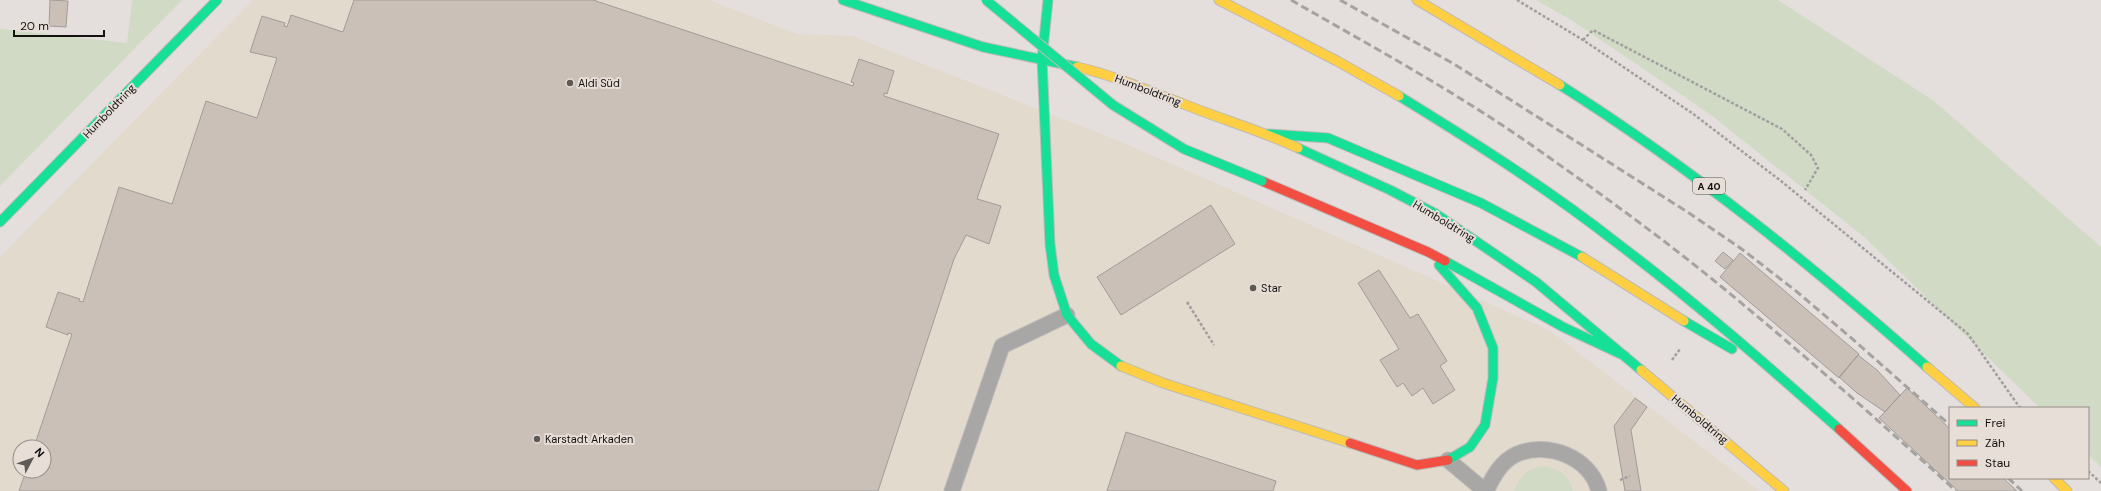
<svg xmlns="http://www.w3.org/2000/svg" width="2101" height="491" font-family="'DM Sans',sans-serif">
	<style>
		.commercial { fill: #e1dacd; fill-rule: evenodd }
		.green { fill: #d1dac5 }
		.building { fill: #cbc0b8; stroke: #a09c99 }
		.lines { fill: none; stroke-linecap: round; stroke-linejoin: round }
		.lane-casing { stroke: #bebab8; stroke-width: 17 }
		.fast-casing { stroke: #bebab8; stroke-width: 11 }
		.slow-casing { stroke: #bebab8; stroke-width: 11 }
		.jam-casing { stroke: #bebab8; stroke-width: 11 }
		.path { stroke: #a29f9e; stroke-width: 2.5; stroke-dasharray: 3 2; stroke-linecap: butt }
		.lane { stroke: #a8a7a6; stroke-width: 15 }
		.fast { stroke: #16e098; stroke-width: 9 }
		.slow { stroke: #ffcf43; stroke-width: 9 }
		.jam { stroke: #f24e42; stroke-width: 9 }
		.rail { stroke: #a5a3a1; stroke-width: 3; stroke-dasharray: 8 4; stroke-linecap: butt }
		.fast-bridge-casing { stroke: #bebab8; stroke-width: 11; stroke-linecap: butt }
		.fast-bridge { stroke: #16e098; stroke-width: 9 }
		.poi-dot { fill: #5d5957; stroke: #e7ded8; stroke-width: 1.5 }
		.labels { text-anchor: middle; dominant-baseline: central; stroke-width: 4; stroke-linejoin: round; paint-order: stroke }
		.shield { fill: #e7ded8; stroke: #534e4b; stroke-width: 1 }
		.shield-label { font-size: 10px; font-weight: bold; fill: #14110f }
		.poi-label { font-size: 11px; fill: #14110f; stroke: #e7ded8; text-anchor: start }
		.street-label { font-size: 11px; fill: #14110f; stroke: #e7ded8 }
	</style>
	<rect width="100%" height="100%" fill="#e4dfdc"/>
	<!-- commercial -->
	<path class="commercial" d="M 253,0 L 709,0 L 797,34 L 852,36 L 1124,143 L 1549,330 L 1759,491 L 0,491 L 0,257 ZM 20,447 L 44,447 L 44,471 L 20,471 Z"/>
	<!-- green -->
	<path class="green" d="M 132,0 L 182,0 L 0,186 L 0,29 L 127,43 Z
		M 1536,0 L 1778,0 L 1934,101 L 2101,247 L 2101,467 L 2088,454 L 2088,408 L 2040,408 L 1863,236 L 1711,115 L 1573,21 Z
		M 1542,466 C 1557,468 1570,475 1573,491 L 1514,491 C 1520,477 1526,469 1542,466 Z"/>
	<!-- building -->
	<path class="building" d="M 50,0 L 68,1 L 66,27 L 49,26 Z
		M 354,0 L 593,0 L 853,86 L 854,83 L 851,82 L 859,59 L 894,71 L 887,94 L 884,93 L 884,96 L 999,134 L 977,199 L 1001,206 L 989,244 L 966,235 L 954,259 L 878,491 L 19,491 L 26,471 L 44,471 L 44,447 L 34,447 L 72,334 L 68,333 L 68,335 L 46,327 L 58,292 L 80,299 L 79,301 L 83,302 L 119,187 L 172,204 L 206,101 L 257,118 L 277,58 L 250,52 L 262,16 L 285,23 L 284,26 L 287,27 L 291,15 L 343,32 Z
		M 1211,205 L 1235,244 L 1121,315 L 1097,277 Z
		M 1723,252 L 1733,260 L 1725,269 L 1715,261 Z
		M 1740,253 L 1859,354 L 1839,378 L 1720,277 Z
		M 1379,270 L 1410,318 L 1418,314 L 1447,361 L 1440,366 L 1455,390 L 1433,404 L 1423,388 L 1412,396 L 1403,383 L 1397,387 L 1380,360 L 1399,349 L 1358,283 Z
		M 1858,355 L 1877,370 L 1900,395 L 1885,412 L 1857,393 L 1839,377 Z
		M 1907,388 L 1950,429 L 1950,478 L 2003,478 L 2017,491 L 1958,491 L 1879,418 Z
		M 1635,398 L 1647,407 L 1631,430 L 1641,491 L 1625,491 L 1614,426 Z
		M 1126,432 L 1276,481 L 1273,491 L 1107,491 Z"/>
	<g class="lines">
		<!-- lane casing -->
		<g class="lane-casing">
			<path id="lane" d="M 1448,460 L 1485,491
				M 952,491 L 1002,346 L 1067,315
				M 1486,491 C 1493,477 1501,461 1517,454 C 1548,441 1590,457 1599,491"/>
		</g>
		<!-- fast casing -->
		<g class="fast-casing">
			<path id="fast" d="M 843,0 L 983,47 L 1077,67
				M 1048,0 L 1042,59 L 1050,244 L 1054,275 L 1067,315 L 1091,344 L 1121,366
				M 1560,85 C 1693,169 1809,263 1927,367
				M 1399,96 C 1474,142 1548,189 1617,243 C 1694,301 1767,365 1839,429
				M 1268,134 L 1328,138 L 1481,203 L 1582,257
				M 1298,148 L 1390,190 L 1436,214 L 1536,282 L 1641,370
				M 0,222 L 217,0
				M 1445,261 L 1563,327 L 1625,356
				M 1439,265 L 1477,308 L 1493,348 L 1493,378 L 1485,425 L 1470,447 L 1448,460
				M 1684,321 L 1732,349"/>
		</g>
		<!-- slow casing -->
		<g class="slow-casing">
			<path id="slow" d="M 1219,0 L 1337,61 L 1399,96
				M 1417,0 L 1560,85
				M 1077,67 C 1113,75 1146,90 1181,103 C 1220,119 1260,130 1298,148
				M 1582,257 L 1684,321
				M 1121,366 L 1163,383 L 1350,443
				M 1927,367 L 1975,408
				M 1641,370 L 1784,491
				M 2054,478 L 2067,491"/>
		</g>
		<!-- jam casing -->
		<g class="jam-casing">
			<path id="jam" d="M 1262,181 L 1428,252 L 1445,261
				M 1839,429 L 1907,491
				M 1350,443 L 1417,465 L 1448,460"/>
		</g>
		<!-- path -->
		<path class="path" d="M 1517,0 L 1583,40 L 1692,113 L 1781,181 L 1968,334 L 2020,408
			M 1583,40 L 1593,30 L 1782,129 L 1811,155 L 1818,168 L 1805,190
			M 1187,302 L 1214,345
			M 1672,360 L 1680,349
			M 2088,471 L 2101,483
			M 1620,480 L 1630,476"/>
		<!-- lane -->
		<use href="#lane" class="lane"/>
		<!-- fast -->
		<use href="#fast" class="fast"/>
		<!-- slow -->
		<use href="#slow" class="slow"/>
		<!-- jam -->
		<use href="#jam" class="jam"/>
		<!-- rail -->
		<path class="rail" d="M 1291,0 C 1371,46 1454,91 1530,144 C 1594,189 1657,234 1717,283 C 1799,350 1878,420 1956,491
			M 1340,0 L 1454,64 L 1689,213 L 1743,250 L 1796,291 L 1849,336 L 1950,425
			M 2008,478 L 2022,491"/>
		<!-- fast-bridge casing -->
		<g class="fast-bridge-casing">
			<path id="fast-bridge" d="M 986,0 L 1113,105 L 1184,149 L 1262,181"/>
		</g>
		<!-- fast-bridge -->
		<use href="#fast-bridge" class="fast-bridge"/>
	</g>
	<!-- markers -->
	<g class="poi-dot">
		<circle cx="570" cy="83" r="4"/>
		<circle cx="1253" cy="288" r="4"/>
		<circle cx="537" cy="439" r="4"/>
	</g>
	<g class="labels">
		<!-- shield labels -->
		<rect class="shield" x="1693" y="178" width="32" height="16" rx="3"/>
		<g class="shield-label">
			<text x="1709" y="186">A 40</text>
		</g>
		<!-- poi labels -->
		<g class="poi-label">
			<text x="578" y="83">Aldi Süd</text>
			<text x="1261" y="288">Star</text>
			<text x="545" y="439">Karstadt Arkaden</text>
		</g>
		<!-- street labels -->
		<g class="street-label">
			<text transform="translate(1148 90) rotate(21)">Humboldtring</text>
			<text transform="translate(109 111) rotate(-46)">Humboldtring</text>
			<text transform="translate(1444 221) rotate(31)">Humboldtring</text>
			<text transform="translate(1700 419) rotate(40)">Humboldtring</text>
		</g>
	</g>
	<!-- legend -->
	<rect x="1949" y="407" width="140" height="72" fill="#e7ded8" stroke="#938c88"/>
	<rect x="1957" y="420" width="20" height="6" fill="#16e098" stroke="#938c88"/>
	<text x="1985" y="427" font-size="12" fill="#14110f">Frei</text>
	<rect x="1957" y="440" width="20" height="6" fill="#ffcf43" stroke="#938c88"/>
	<text x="1985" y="447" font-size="12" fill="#14110f">Zäh</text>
	<rect x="1957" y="460" width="20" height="6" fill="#f24e42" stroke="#938c88"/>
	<text x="1985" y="467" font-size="12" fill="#14110f">Stau</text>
	<!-- north arrow -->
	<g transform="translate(32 459) rotate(49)"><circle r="19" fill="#e7ded8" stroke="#938c88"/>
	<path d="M0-3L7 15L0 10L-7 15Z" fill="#5d5957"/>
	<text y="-6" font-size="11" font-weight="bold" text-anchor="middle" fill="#14110f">N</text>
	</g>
	<!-- scale -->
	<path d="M14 30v6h90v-6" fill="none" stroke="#14110f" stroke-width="2"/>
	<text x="20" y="30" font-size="12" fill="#14110f" stroke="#e7ded8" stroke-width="3" paint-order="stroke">20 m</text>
</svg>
